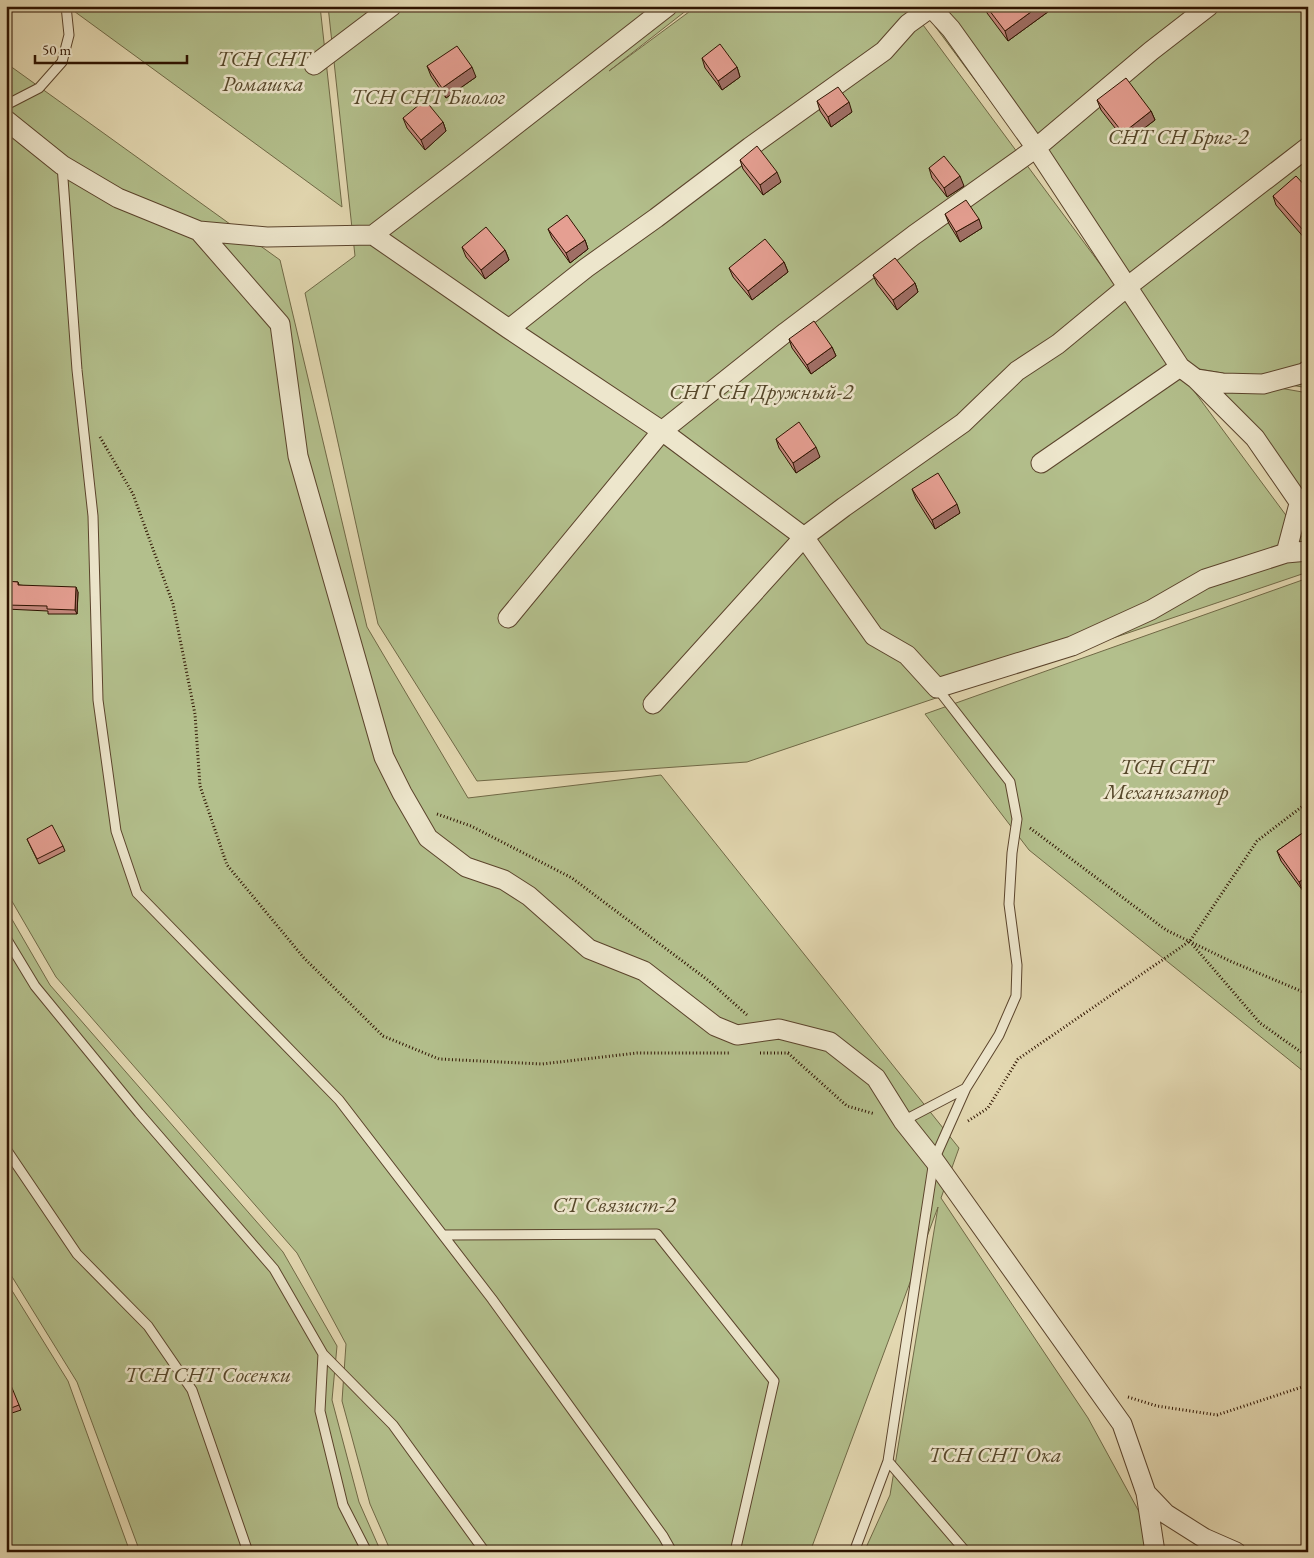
<svg xmlns="http://www.w3.org/2000/svg" width="1314" height="1558" font-family="'EB Garamond',serif">
	<style>
		.garden { fill: #b3bf8c; stroke: #706946 }
		.lines { fill: none; stroke-linecap: round; stroke-linejoin: round }
		.lane-casing { stroke: #5b442c; stroke-width: 11 }
		.street-casing { stroke: #5b442c; stroke-width: 21 }
		.path { stroke: #2e1300; stroke-width: 3; stroke-dasharray: 1 2.5; stroke-linecap: butt }
		.lane { stroke: #ede6cc; stroke-width: 9 }
		.street { stroke: #ede6cc; stroke-width: 19 }
		.wall { fill: #c5897e; stroke: #2e1300 }
		.shaded-wall { fill: #a06f66; stroke: #2e1300 }
		.building { fill: #e59f92; stroke: #2e1300 }
		.labels { text-anchor: middle; dominant-baseline: central; stroke-width: 5; stroke-linejoin: round; paint-order: stroke }
		.park-label { font-size: 22px; font-style: italic; fill: #56472a; stroke: #ede6cc }
	</style>
	<rect width="100%" height="100%" fill="#e3d8b1"/>
	<filter id="stains"><feTurbulence type="fractalNoise" baseFrequency=".004" numOctaves="4"/><feColorMatrix values="0 0 0 0 .2 0 0 0 0 .09 0 0 0 0 .02 0 0 0 .5 -.17"/></filter>
	<radialGradient id="worn" r=".72"><stop offset=".6" stop-color="#630" stop-opacity="0"/><stop offset="1" stop-color="#630" stop-opacity=".3"/></radialGradient>
	<!-- garden -->
	<path class="garden" d="M 67,6 L 320,6 L 342,207 Z
		M 328,6 L 692,6 L 609,71 L 697,6 L 909,6 L 1308,545 L 1308,572 L 747,762 L 477,781 L 378,624 L 305,293 L 355,256 Z
		M 920,6 L 1308,6 L 1308,388 L 1188,367 Z
		M 6,63 L 280,260 L 367,627 L 468,798 L 661,775 L 959,1148 L 941,1198 L 1088,1418 L 1161,1552 L 864,1552 L 890,1495 L 938,1207 L 810,1552 L 391,1552 L 370,1504 L 342,1401 L 346,1344 L 297,1253 L 56,977 L 6,891 Z
		M 1200,374 L 1308,393 L 1308,527 Z
		M 1308,578 L 1308,1075 L 1029,850 L 925,714 Z
		M 6,909 L 50,985 L 283,1252 L 337,1346 L 332,1400 L 359,1502 L 381,1552 L 140,1552 L 77,1382 L 6,1267 Z
		M 6,1281 L 68,1381 L 130,1552 L 6,1552 Z"/>
	<g class="lines">
		<!-- lane casing -->
		<g class="lane-casing">
			<path id="lane" d="M 6,105 L 39,88 L 62,62 L 69,35 L 66,6
				M 62,165 L 77,370 L 93,516 L 98,700 L 116,831 L 137,893 L 339,1100 L 492,1299 L 663,1536 L 672,1552
				M 6,938 L 35,986 L 139,1113 L 274,1269 L 323,1354 L 393,1425 L 485,1552
				M 903,1121 L 966,1088
				M 6,1149 L 77,1254 L 148,1326 L 192,1390 L 248,1552
				M 443,1235 L 657,1234 L 774,1381 L 735,1552
				M 323,1354 L 320,1411 L 343,1505 L 367,1552
				M 888,1461 L 966,1552
				M 854,1552 L 888,1461 L 934,1160 L 966,1088 L 999,1035 L 1016,996 L 1017,965 L 1009,904 L 1012,853 L 1017,819 L 1010,782 L 937,688"/>
		</g>
		<!-- street casing -->
		<g class="street-casing">
			<path id="street" d="M 930,6 L 951,29 L 1036,148 L 1180,367 L 1196,379 L 1255,438 L 1308,515
				M 314,65 L 392,6
				M 6,120 L 62,165 L 118,198 L 199,231 L 267,237 L 373,235 L 462,167 L 668,6
				M 199,231 L 280,324 L 298,456 L 384,757 L 402,793 L 428,838 L 466,867 L 504,880 L 529,896 L 589,949 L 644,971 L 715,1026 L 737,1035 L 779,1029 L 830,1042 L 876,1078 L 903,1121 L 934,1160 L 1122,1424 L 1146,1493 L 1155,1552
				M 373,235 L 509,329 L 662,431 L 804,537 L 874,636 L 907,655 L 937,688 L 1072,646 L 1151,610 L 1205,579 L 1286,553 L 1308,551
				M 509,329 L 586,268 L 656,218 L 750,147 L 884,51 L 908,24 L 933,6
				M 1196,379 L 1222,383 L 1263,384 L 1304,373 L 1308,370
				M 1041,463 L 1180,367
				M 1286,553 L 1299,504
				M 508,618 L 662,431 L 786,332 L 914,235 L 1036,148 L 1151,51 L 1209,6
				M 653,704 L 804,537 L 844,507 L 963,423 L 1017,371 L 1058,344 L 1127,287 L 1308,147
				M 1146,1493 L 1166,1514 L 1204,1538 L 1236,1552"/>
		</g>
		<!-- path -->
		<path class="path" d="M 100,437 L 133,494 L 173,604 L 195,714 L 200,786 L 227,865 L 304,958 L 383,1036 L 439,1059 L 542,1064 L 637,1053 L 729,1053
			M 437,814 L 471,826 L 572,878 L 709,981 L 747,1015
			M 1030,828 L 1166,930 L 1230,961 L 1308,994
			M 1192,944 L 1260,1023 L 1308,1057
			M 760,1053 L 789,1053
			M 788,1053 L 847,1106 L 875,1114
			M 968,1121 L 988,1108 L 1018,1059 L 1190,941 L 1257,841 L 1308,802
			M 1128,1397 L 1157,1406 L 1217,1415 L 1308,1385"/>
		<!-- lane -->
		<use href="#lane" class="lane"/>
		<!-- street -->
		<use href="#street" class="street"/>
	</g>
	<!-- wall -->
	<path class="wall" d="M 985,6 L 1056,6 L 1008,41 L 987,13 Z
		M 702,58 L 737,67 L 740,77 L 722,90 L 705,68 Z
		M 427,66 L 476,77 L 446,98 L 431,76 Z
		M 1097,100 L 1151,111 L 1155,120 L 1126,142 L 1101,110 Z
		M 817,101 L 852,112 L 831,127 L 820,111 Z
		M 403,118 L 443,122 L 446,131 L 425,150 L 407,128 Z
		M 740,160 L 781,182 L 763,195 L 743,169 Z
		M 929,168 L 964,186 L 947,197 L 932,178 Z
		M 1308,189 L 1308,239 L 1306,240 L 1276,205 L 1273,196 Z
		M 945,214 L 982,228 L 960,242 L 949,224 Z
		M 548,229 L 585,240 L 588,249 L 570,263 L 552,238 Z
		M 462,247 L 505,250 L 509,260 L 485,279 L 466,257 Z
		M 784,262 L 788,272 L 752,300 L 733,277 L 729,268 Z
		M 873,275 L 915,283 L 918,292 L 897,310 L 877,284 Z
		M 789,339 L 832,347 L 836,356 L 811,374 L 792,348 Z
		M 776,439 L 820,457 L 796,473 L 779,448 Z
		M 912,489 L 960,513 L 935,529 L 916,499 Z
		M 6,581 L 18,582 L 19,585 L 78,592 L 77,614 L 48,614 L 48,611 L 6,609 Z
		M 1304,832 L 1303,891 L 1281,861 L 1277,851 Z
		M 27,839 L 63,846 L 65,851 L 39,864 Z
		M 6,1385 L 19,1405 L 21,1410 L 6,1415 Z"/>
	<!-- shaded-wall -->
	<path class="shaded-wall" d="M 1039,6 L 1056,6 L 1008,41 L 1005,31 Z
		M 472,67 L 476,77 L 446,98 L 442,88 Z
		M 737,67 L 740,77 L 722,90 L 718,81 Z
		M 849,102 L 852,112 L 831,127 L 828,117 Z
		M 1151,111 L 1155,120 L 1126,142 L 1123,133 Z
		M 443,122 L 446,131 L 425,150 L 421,140 Z
		M 777,172 L 781,182 L 763,195 L 760,185 Z
		M 960,176 L 964,186 L 947,197 L 944,188 Z
		M 979,219 L 982,228 L 960,242 L 956,232 Z
		M 1308,226 L 1308,239 L 1306,240 L 1303,230 Z
		M 585,240 L 588,249 L 570,263 L 566,253 Z
		M 505,250 L 509,260 L 485,279 L 481,270 Z
		M 784,262 L 788,272 L 752,300 L 748,291 Z
		M 915,283 L 918,292 L 897,310 L 893,300 Z
		M 832,347 L 836,356 L 811,374 L 807,365 Z
		M 816,447 L 820,457 L 796,473 L 793,463 Z
		M 957,504 L 960,513 L 935,529 L 932,520 Z
		M 76,587 L 78,592 L 77,614 L 75,610 Z
		M 1308,876 L 1308,888 L 1303,891 L 1299,882 Z"/>
	<!-- building -->
	<path class="building" d="M 986,6 L 1039,6 L 1005,31 Z
		M 720,44 L 737,67 L 718,81 L 702,58 Z
		M 457,46 L 472,67 L 442,88 L 427,66 Z
		M 1126,78 L 1151,111 L 1123,133 L 1097,100 Z
		M 838,87 L 849,102 L 828,117 L 817,101 Z
		M 425,100 L 443,122 L 421,140 L 403,118 Z
		M 757,146 L 777,172 L 760,185 L 740,160 Z
		M 944,156 L 960,176 L 944,188 L 929,168 Z
		M 1296,176 L 1308,189 L 1308,226 L 1303,230 L 1273,196 Z
		M 966,200 L 979,219 L 956,232 L 945,214 Z
		M 567,215 L 585,240 L 566,253 L 548,229 Z
		M 486,227 L 505,250 L 481,270 L 462,247 Z
		M 765,239 L 784,262 L 748,291 L 729,268 Z
		M 895,258 L 915,283 L 893,300 L 873,275 Z
		M 814,321 L 832,347 L 807,365 L 789,339 Z
		M 799,422 L 816,447 L 793,463 L 776,439 Z
		M 938,473 L 957,504 L 932,520 L 912,489 Z
		M 6,581 L 18,582 L 18,585 L 76,587 L 75,610 L 47,609 L 47,606 L 6,605 Z
		M 52,825 L 63,846 L 37,859 L 27,839 Z
		M 1304,832 L 1308,837 L 1308,876 L 1299,882 L 1277,851 Z
		M 10,1383 L 19,1405 L 6,1410 L 6,1385 Z"/>
	<g class="labels">
		<!-- park labels -->
		<g class="park-label">
			<text x="263" y="58">ТСН СНТ<tspan x="263" dy="25">Ромашка</tspan></text>
			<text x="428" y="96">ТСН СНТ Биолог</text>
			<text x="1178" y="136">СНТ СН Бриг-2</text>
			<text x="761" y="391">СНТ СН Дружный-2</text>
			<text x="1166" y="766">ТСН СНТ<tspan x="1166" dy="25">Механизатор</tspan></text>
			<text x="614" y="1204">СТ Связист-2</text>
			<text x="208" y="1374">ТСН СНТ Сосенки</text>
			<text x="995" y="1454">ТСН СНТ Ока</text>
		</g>
	</g>
	<!-- margin -->
	<rect width="1314" height="1558" fill="none" stroke="#e3d8b1" stroke-width="25"/>
	<rect x="8" y="8" width="1299" height="1543" fill="none" stroke="#2e1300" stroke-width="2.5"/>
	<rect x="12" y="12" width="1289" height="1533" fill="none" stroke="#2e1300"/>
	<!-- scale -->
	<path d="M35 55v8h152v-8" fill="none" stroke="#2e1300" stroke-width="2.5"/>
	<text x="42" y="55" font-size="15" fill="#2e1300" stroke="#ede6cc" stroke-width="4" paint-order="stroke">50 m</text>
	<rect width="100%" height="100%" filter="url(#stains)"/>
	<rect width="100%" height="100%" fill="url(#worn)"/>
</svg>
